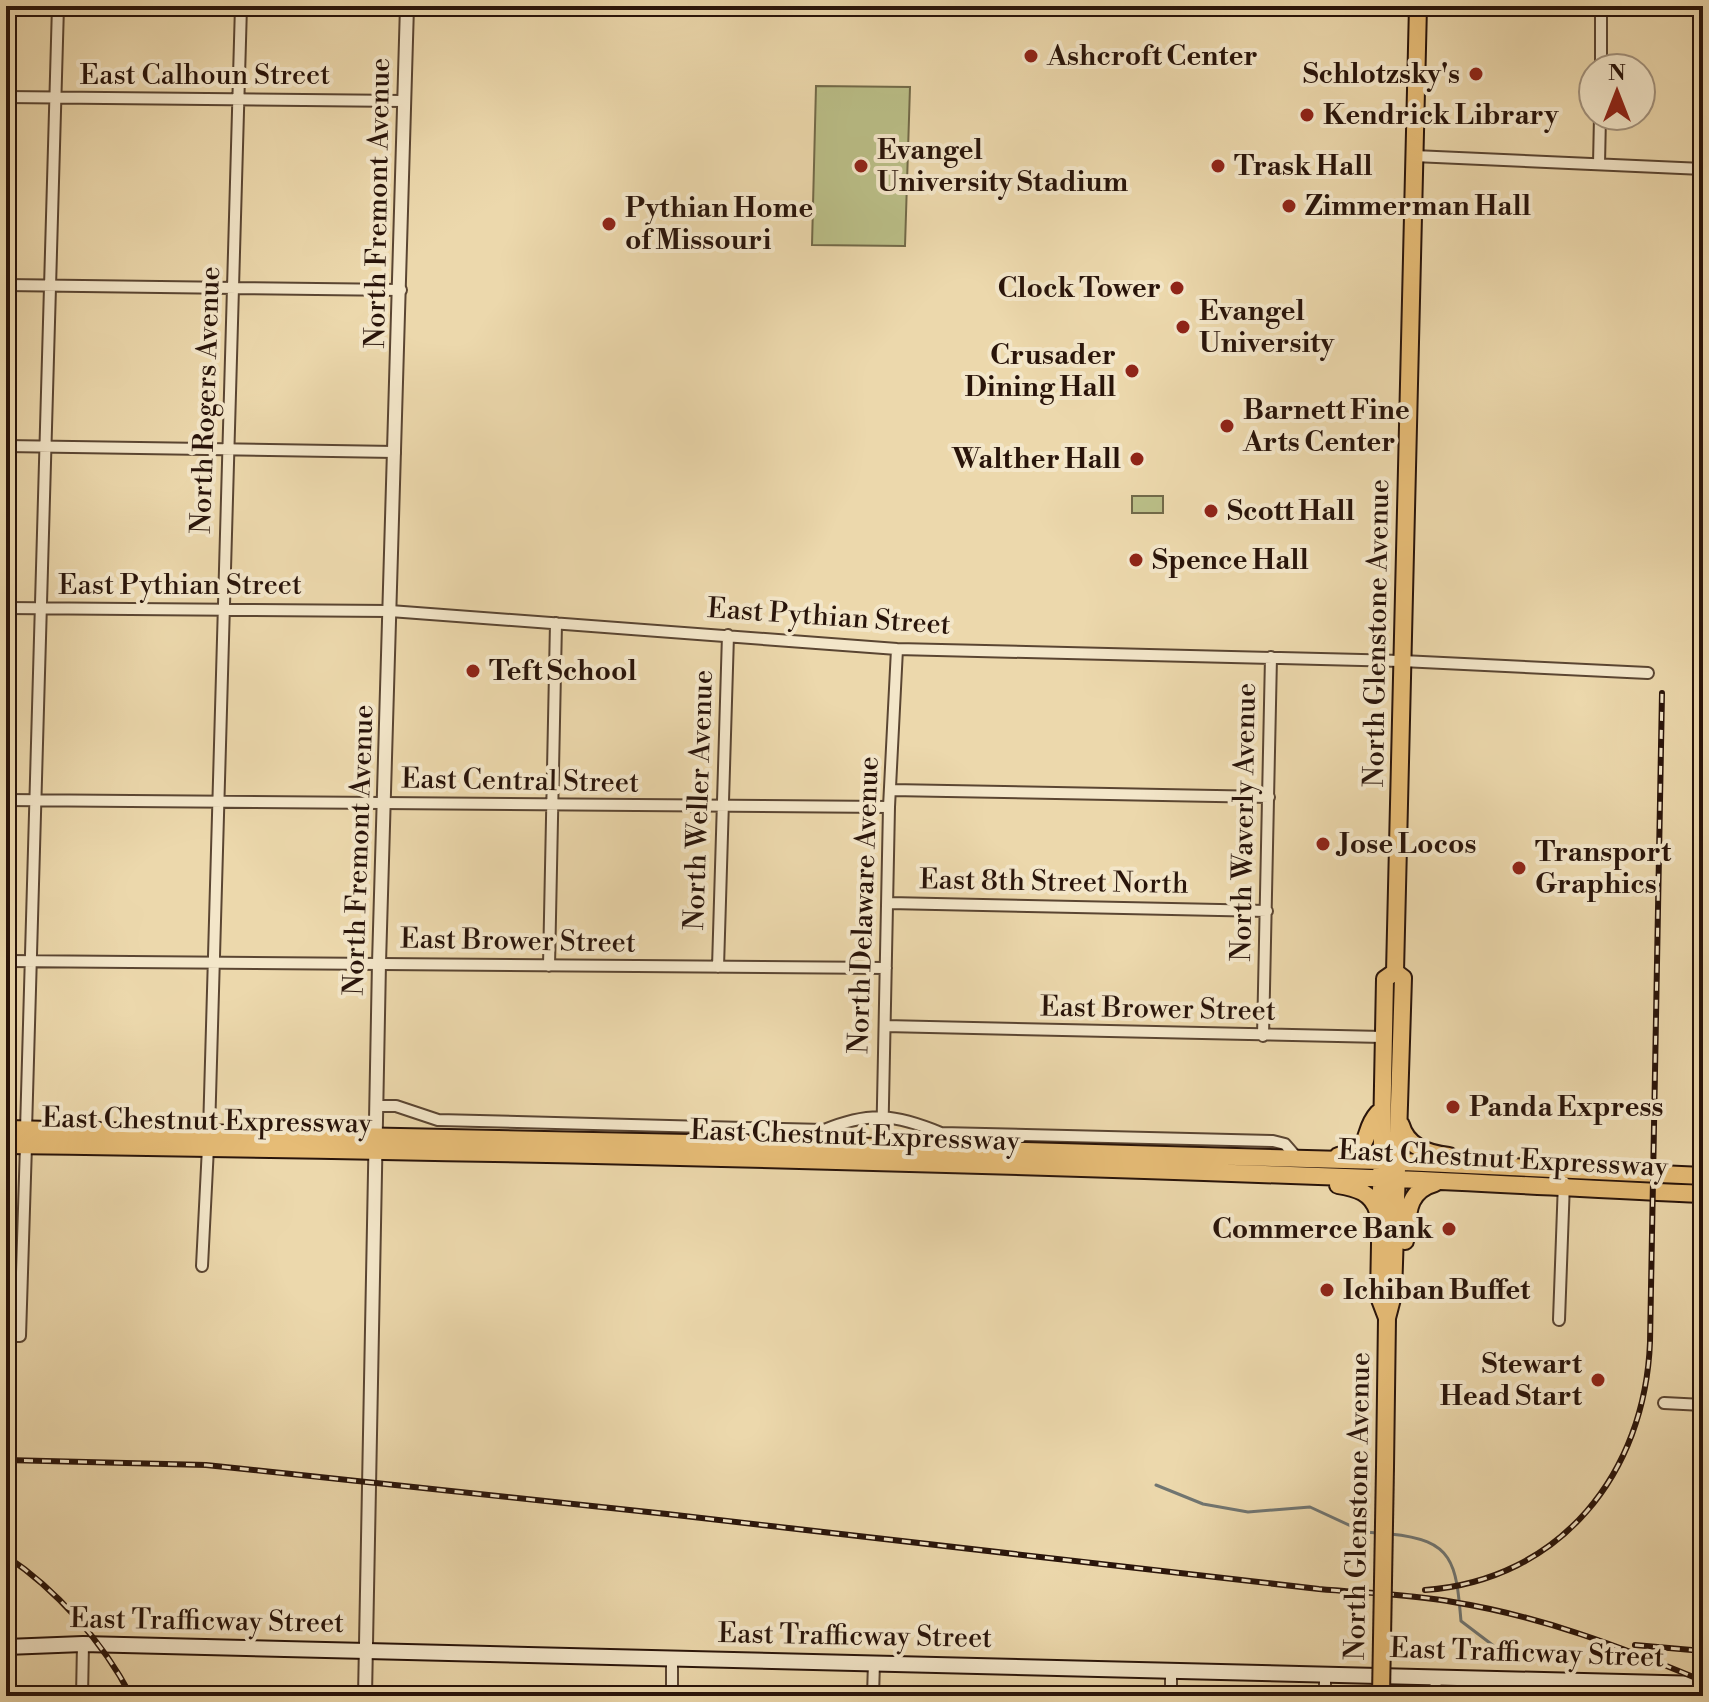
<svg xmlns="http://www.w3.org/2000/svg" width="1709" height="1702" font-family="'Libre Bodoni',serif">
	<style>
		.green { fill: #babe87; stroke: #726948; stroke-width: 2 }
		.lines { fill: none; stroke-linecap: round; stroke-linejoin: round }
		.stream { stroke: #707571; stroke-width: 3 }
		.minor-casing { stroke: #5a4532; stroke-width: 14 }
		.tertiary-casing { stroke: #5a4532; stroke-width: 16 }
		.secondary-casing { stroke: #29140a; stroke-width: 18 }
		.primary-casing { stroke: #29140a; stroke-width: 20 }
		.minor { stroke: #f3e6c9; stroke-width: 10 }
		.tertiary { stroke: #f3e6c9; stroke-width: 12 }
		.secondary { stroke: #f3e6c9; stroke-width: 14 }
		.primary { stroke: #e6bc76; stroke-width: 16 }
		.rail-casing { stroke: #29140a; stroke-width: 6 }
		.rail { stroke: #f3e6c9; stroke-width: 3; stroke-dasharray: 9; stroke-linecap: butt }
		.primary-bridge-casing { stroke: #29140a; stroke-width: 20; stroke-linecap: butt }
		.primary-bridge { stroke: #e6bc76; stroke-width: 16 }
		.poi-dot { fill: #8f2418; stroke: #f3e6c9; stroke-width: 3 }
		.labels { text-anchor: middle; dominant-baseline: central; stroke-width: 8; stroke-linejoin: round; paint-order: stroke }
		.poi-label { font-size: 28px; font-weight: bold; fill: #29140a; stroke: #f3e6c9; text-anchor: start }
		.street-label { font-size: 28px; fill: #29140a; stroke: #f3e6c9 }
	</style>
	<rect width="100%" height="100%" fill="#ecd8ac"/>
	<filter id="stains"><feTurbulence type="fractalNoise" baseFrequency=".0025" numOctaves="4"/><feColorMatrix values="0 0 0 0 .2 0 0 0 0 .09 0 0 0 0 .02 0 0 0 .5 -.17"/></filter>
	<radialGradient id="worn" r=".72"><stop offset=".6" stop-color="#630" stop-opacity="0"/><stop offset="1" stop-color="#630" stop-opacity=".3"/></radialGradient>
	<!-- green -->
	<path class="green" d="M 816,86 L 910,87 L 905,246 L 812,245 Z
		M 1132,496 L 1163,496 L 1163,513 L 1132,513 Z"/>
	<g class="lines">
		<!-- stream -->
		<path class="stream" d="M 1156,1485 L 1203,1504 L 1248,1512 L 1310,1507 L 1364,1532 L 1378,1533
			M 1390,1534 C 1454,1540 1456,1563 1461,1621 L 1511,1659"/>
		<!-- minor casing -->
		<g class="minor-casing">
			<path id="minor" d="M 1601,68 L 1601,6
				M 6,97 L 404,101
				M 1414,156 L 1703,169
				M 1599,164 L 1600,116
				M 6,285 L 401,290
				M 6,446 L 395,452
				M 6,608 L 390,611 L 897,649 L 1402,661 L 1648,673
				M 891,790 L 1269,797
				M 6,800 L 889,807
				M 889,903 L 1267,911
				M 6,961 L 886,968
				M 549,966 L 556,623
				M 718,967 L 728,635
				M 885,1026 L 1383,1037
				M 1263,1036 L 1271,657
				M 376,1106 L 396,1106 L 438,1120 L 824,1130 C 870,1111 895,1114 941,1133 L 1273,1141 L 1285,1144 L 1298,1159
				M 26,1130 L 58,6
				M 209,1132 L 241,6
				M 882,1152 L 889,807 L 897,649
				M 202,1266 L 208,1147
				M 1559,1320 L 1564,1182
				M 6,1336 L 20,1336 L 26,1145
				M 1664,1403 L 1703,1405
				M 82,1696 L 83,1644
				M 672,1696 L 672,1657
				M 873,1696 L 874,1662
				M 1171,1696 L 1171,1669
				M 1325,1696 L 1325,1674
				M 1435,1696 L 1436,1677"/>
		</g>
		<!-- tertiary casing -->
		<g class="tertiary-casing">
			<path id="tertiary" d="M 365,1696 L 379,963 L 407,6"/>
		</g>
		<!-- secondary casing -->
		<g class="secondary-casing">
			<path id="secondary" d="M 6,1647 L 83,1644 L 1703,1684"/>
		</g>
		<!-- primary casing -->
		<g class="primary-casing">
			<path id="primary" d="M 1395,972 L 1418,6
				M 1401,1125 C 1407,1147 1429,1154 1449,1156
				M 6,1129 L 882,1147 L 1381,1161 L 1703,1176
				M 6,1145 C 470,1151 933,1161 1396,1179 C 1499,1183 1601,1190 1703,1194
				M 1338,1156 C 1376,1148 1360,1133 1378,1113
				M 1338,1185 C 1356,1188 1372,1192 1378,1212
				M 1405,1241 C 1408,1215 1406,1191 1435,1183
				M 1387,1318 L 1379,1297 L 1385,979 L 1395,972
				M 1385,1467 L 1387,1318 L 1393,1295 L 1403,978 L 1395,972"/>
		</g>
		<!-- minor -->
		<use href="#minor" class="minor"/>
		<!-- tertiary -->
		<use href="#tertiary" class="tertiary"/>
		<!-- secondary -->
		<use href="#secondary" class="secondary"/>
		<!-- primary -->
		<use href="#primary" class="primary"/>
		<!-- rail casing -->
		<g class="rail-casing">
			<path id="rail" d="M 6,1460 L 206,1465 L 667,1514 L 1319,1589 C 1364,1593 1409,1594 1453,1602 C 1540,1616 1622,1647 1703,1681
				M 6,1556 C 56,1589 103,1642 131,1696
				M 1425,1590 C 1561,1580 1645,1473 1650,1342 L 1662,693
				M 1635,1645 L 1703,1651"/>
		</g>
		<!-- rail -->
		<use href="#rail" class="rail"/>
		<!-- primary-bridge casing -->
		<g class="primary-bridge-casing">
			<path id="primary-bridge" d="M 1381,1696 L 1385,1467"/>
		</g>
		<!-- primary-bridge -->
		<use href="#primary-bridge" class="primary-bridge"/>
	</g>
	<!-- markers -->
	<g class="poi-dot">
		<circle cx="1031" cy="56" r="8"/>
		<circle cx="1476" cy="74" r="8"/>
		<circle cx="1307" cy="115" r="8"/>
		<circle cx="861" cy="166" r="8"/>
		<circle cx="1218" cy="166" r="8"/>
		<circle cx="1289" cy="206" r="8"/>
		<circle cx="609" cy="224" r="8"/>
		<circle cx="1177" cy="288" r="8"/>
		<circle cx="1183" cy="327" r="8"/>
		<circle cx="1132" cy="371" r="8"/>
		<circle cx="1227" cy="426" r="8"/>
		<circle cx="1137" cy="459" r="8"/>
		<circle cx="1211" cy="511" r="8"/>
		<circle cx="1136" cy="560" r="8"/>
		<circle cx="473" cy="671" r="8"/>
		<circle cx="1323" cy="844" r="8"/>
		<circle cx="1519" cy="868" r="8"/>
		<circle cx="1453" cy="1107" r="8"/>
		<circle cx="1449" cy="1229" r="8"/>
		<circle cx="1327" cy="1290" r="8"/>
		<circle cx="1598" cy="1380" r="8"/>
	</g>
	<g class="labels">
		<!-- poi labels -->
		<g class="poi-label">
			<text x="1047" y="56">Ashcroft Center</text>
			<text x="1460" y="74" text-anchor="end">Schlotzsky's</text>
			<text x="1323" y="115">Kendrick Library</text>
			<text x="877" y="150">Evangel<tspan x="877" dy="32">University Stadium</tspan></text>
			<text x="1234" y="166">Trask Hall</text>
			<text x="1305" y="206">Zimmerman Hall</text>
			<text x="625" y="208">Pythian Home<tspan x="625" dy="32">of Missouri</tspan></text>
			<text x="1161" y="288" text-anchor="end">Clock Tower</text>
			<text x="1199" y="311">Evangel<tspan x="1199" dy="32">University</tspan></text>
			<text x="1116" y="355" text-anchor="end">Crusader<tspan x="1116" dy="32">Dining Hall</tspan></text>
			<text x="1243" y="410">Barnett Fine<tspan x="1243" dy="32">Arts Center</tspan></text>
			<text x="1121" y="459" text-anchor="end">Walther Hall</text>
			<text x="1227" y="511">Scott Hall</text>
			<text x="1152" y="560">Spence Hall</text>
			<text x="489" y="671">Teft School</text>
			<text x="1339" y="844">Jose Locos</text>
			<text x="1535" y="852">Transport<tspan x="1535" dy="32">Graphics</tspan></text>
			<text x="1469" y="1107">Panda Express</text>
			<text x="1433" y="1229" text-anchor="end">Commerce Bank</text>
			<text x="1343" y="1290">Ichiban Buffet</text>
			<text x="1582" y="1364" text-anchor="end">Stewart<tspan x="1582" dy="32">Head Start</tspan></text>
		</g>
		<!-- street labels -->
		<g class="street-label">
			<text x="205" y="75">East Calhoun Street</text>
			<text transform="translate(378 203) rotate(-89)">North Fremont Avenue</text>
			<text transform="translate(206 400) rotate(-88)">North Rogers Avenue</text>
			<text x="180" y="585">East Pythian Street</text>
			<text transform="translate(829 617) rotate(4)">East Pythian Street</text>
			<text transform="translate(1377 633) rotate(-89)">North Glenstone Avenue</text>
			<text transform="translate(520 781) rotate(1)">East Central Street</text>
			<text transform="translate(699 800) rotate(-88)">North Weller Avenue</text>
			<text transform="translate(1244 822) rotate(-89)">North Waverly Avenue</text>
			<text transform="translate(359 850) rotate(-88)">North Fremont Avenue</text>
			<text transform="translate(1054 882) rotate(1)">East 8th Street North</text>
			<text transform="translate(864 905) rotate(-88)">North Delaware Avenue</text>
			<text transform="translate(518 941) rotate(1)">East Brower Street</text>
			<text transform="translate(1158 1009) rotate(1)">East Brower Street</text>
			<text transform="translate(207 1121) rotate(1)">East Chestnut Expressway</text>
			<text transform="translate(855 1136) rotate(2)">East Chestnut Expressway</text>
			<text transform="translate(1503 1159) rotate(3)">East Chestnut Expressway</text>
			<text transform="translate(1358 1506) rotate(-89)">North Glenstone Avenue</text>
			<text transform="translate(207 1621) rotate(1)">East Trafficway Street</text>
			<text transform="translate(855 1636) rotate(1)">East Trafficway Street</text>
			<text transform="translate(1527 1653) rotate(2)">East Trafficway Street</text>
		</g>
	</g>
	<!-- margin -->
	<rect width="1709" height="1702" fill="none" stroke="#ecd8ac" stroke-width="32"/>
	<rect x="8" y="8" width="1693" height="1686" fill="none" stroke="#29140a" stroke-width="4"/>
	<rect x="16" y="16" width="1677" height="1670" fill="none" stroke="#29140a" stroke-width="2"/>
	<!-- north arrow -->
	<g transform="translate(1617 92)"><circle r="38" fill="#f3e6c9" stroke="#a2927d" stroke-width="2"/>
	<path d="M0-6L14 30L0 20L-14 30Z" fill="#8f2418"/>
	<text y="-12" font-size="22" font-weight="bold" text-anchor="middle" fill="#29140a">N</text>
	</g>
	<rect width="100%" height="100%" filter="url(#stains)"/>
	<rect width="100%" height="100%" fill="url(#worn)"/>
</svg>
